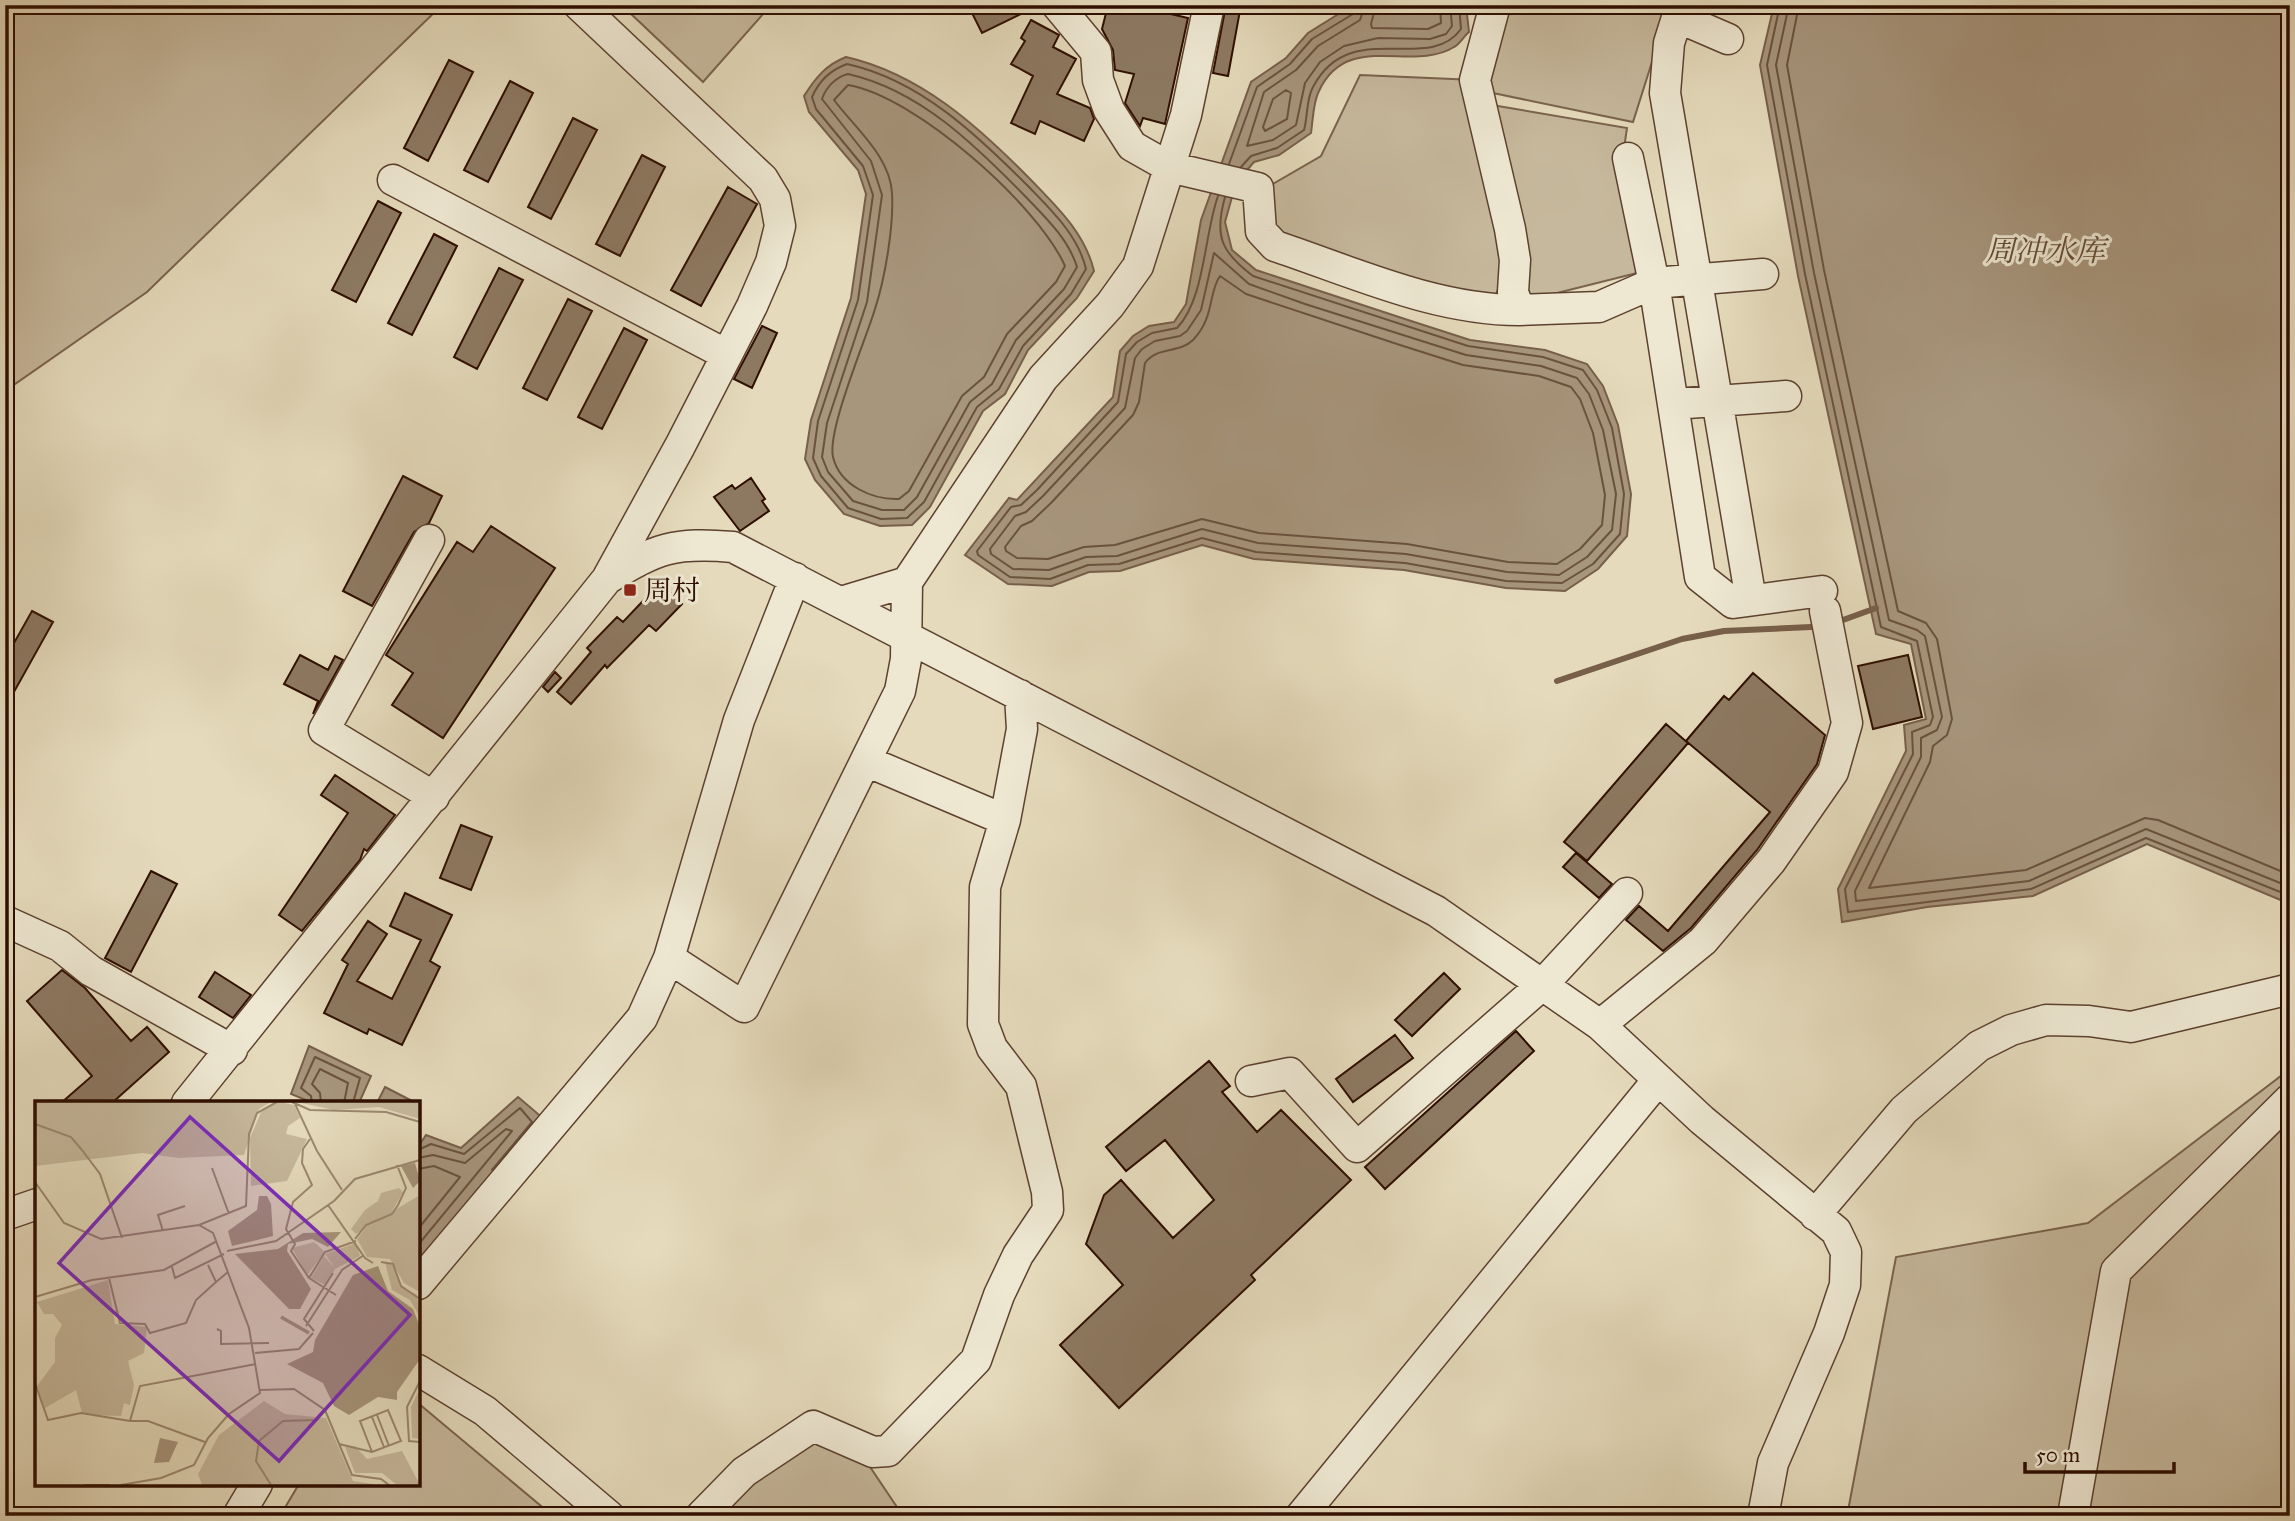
<svg xmlns="http://www.w3.org/2000/svg" width="2295" height="1521" font-family="'IM FELL Great Primer','Noto Serif SC',serif">
	<style>
		.green { fill: #c6b89c; stroke: #7a634e; stroke-width: 2 }
		.water { fill: #a7957c; stroke: #775f4a; stroke-width: 2 }
		.lines { fill: none; stroke-linecap: round; stroke-linejoin: round }
		.shore { stroke: #6a523e; stroke-width: 2 }
		.stream { stroke: #775f4a; stroke-width: 6 }
		.building { fill: #8d7962; stroke: #2e0e00; stroke-width: 2 }
		.minor-casing { stroke: #5c412f; stroke-width: 33 }
		.minor { stroke: #eee8d3; stroke-width: 30 }
		.poi-dot { fill: #8f2418; stroke: #eee8d3; stroke-width: 2.5 }
		.labels { text-anchor: middle; dominant-baseline: central; stroke-width: 6; stroke-linejoin: round; paint-order: stroke }
		.poi-label { font-size: 28px; fill: #2e0e00; stroke: #eee8d3; text-anchor: start }
		.water-label { font-size: 30px; font-style: italic; fill: #644b38; stroke: #eee8d3 }
		.inset-river { fill: none; stroke: #a7957c; stroke-width: 3.5 }
		.inset-road { fill: none; stroke: #9c8971; stroke-width: 2 }
		.view { fill: #7b2cbf; fill-opacity: 0.15; stroke: #7b2cbf; stroke-width: 3.5 }
		.inset-edge { fill: none; stroke: #2e0e00; stroke-width: 3.5 }
	</style>
	<rect width="100%" height="100%" fill="#e5dbbc"/>
	<filter id="stains"><feTurbulence type="fractalNoise" baseFrequency=".00286" numOctaves="4"/><feColorMatrix values="0 0 0 0 .2 0 0 0 0 .09 0 0 0 0 .02 0 0 0 .5 -.17"/></filter>
	<radialGradient id="worn" r=".72"><stop offset=".6" stop-color="#630" stop-opacity="0"/><stop offset="1" stop-color="#630" stop-opacity=".3"/></radialGradient>
	<!-- green -->
	<path class="green" d="M 5,5 L 442,5 L 147,292 L 5,391 Z
		M 605,5 L 771,5 L 703,82 L 630,13 Z
		M 1506,5 L 1670,5 L 1633,122 L 1488,92 Z
		M 1360,75 L 1475,80 L 1508,259 L 1493,304 L 1280,241 L 1268,227 L 1266,188 L 1321,156 Z
		M 1492,105 L 1627,128 L 1622,162 L 1645,271 L 1529,300 Z
		M 2290,1069 L 2290,1516 L 1847,1516 L 1896,1257 L 2088,1223 Z
		M 418,1403 L 553,1516 L 280,1516 L 299,1484 L 418,1484 Z
		M 838,1435 L 868,1464 L 903,1516 L 708,1516 L 769,1460 Z"/>
	<!-- water -->
	<path class="water" d="M 1353,5 L 1466,5 L 1469,32 C 1464,36 1460,44 1454,47 C 1413,73 1347,30 1319,91 C 1313,102 1313,120 1311,133 L 1279,155 L 1254,162 L 1236,183 L 1225,222 L 1232,250 L 1256,270 L 1408,320 L 1470,340 L 1545,350 L 1587,364 L 1603,386 L 1618,425 L 1631,494 L 1627,536 L 1598,569 L 1565,591 L 1506,588 L 1404,570 L 1254,559 L 1202,545 L 1120,571 L 1089,572 L 1052,586 L 1008,584 L 965,555 L 1009,498 L 1017,500 L 1113,397 L 1120,351 L 1133,336 L 1149,326 L 1174,322 L 1186,304 L 1201,220 L 1251,82 L 1286,58 L 1308,33 Z
		M 1774,5 L 2290,5 L 2290,904 L 2147,844 L 2033,896 L 1927,907 L 1842,922 L 1838,889 L 1906,751 L 1904,725 L 1926,719 L 1911,644 L 1876,634 L 1798,276 L 1760,65 Z
		M 846,57 C 921,74 979,127 1031,180 C 1057,207 1085,233 1094,271 L 1077,298 L 1028,350 L 1005,394 L 983,411 L 930,507 L 912,525 L 880,526 L 844,514 L 815,480 L 805,459 L 811,420 L 851,298 L 866,194 L 858,170 L 809,112 L 804,96 C 816,77 826,65 846,57 Z
		M 309,1046 L 371,1076 L 359,1103 L 313,1103 L 291,1094 Z
		M 385,1087 L 416,1103 L 377,1103 Z
		M 518,1097 L 544,1119 L 418,1270 L 418,1147 L 426,1135 L 461,1148 Z"/>
	<g class="lines">
		<!-- shore -->
		<path class="shore" d="M 1365,5 L 1360,20 L 1318,46 L 1296,70 L 1264,92 L 1247,146 L 1273,140 L 1296,125 L 1305,83 L 1320,62 L 1344,46 L 1378,38 L 1430,39 L 1446,34 L 1452,26 L 1450,5
			M 1376,5 L 1371,24 L 1372,28 L 1428,29 L 1441,23 L 1440,5
			M 1780,5 L 1767,65 L 1805,274 L 1881,627 L 1917,641 L 1933,717 L 1930,725 L 1912,732 L 1913,754 L 1845,889 L 1848,912 L 2031,889 L 2146,838 L 2290,896
			M 1789,5 L 1776,65 L 1814,273 L 1889,620 L 1917,630 L 1925,636 L 1942,717 L 1937,730 L 1921,738 L 1921,757 L 1855,891 L 1856,901 L 2029,881 L 2146,829 L 2290,887
			M 1799,5 L 1787,65 L 1824,270 L 1898,611 L 1926,623 L 1937,639 L 1952,719 L 1947,735 L 1933,746 L 1930,762 L 1869,888 L 2026,870 L 2145,818 L 2158,820 L 2290,875
			M 847,64 C 920,80 977,135 1028,186 C 1051,210 1078,235 1086,269 L 1071,294 L 1023,346 L 999,389 L 977,407 L 924,502 L 907,518 L 881,519 L 848,508 L 821,476 L 813,458 L 818,421 L 858,300 L 873,195 L 863,166 L 816,109 L 812,97 C 819,81 830,70 847,64 Z
			M 848,74 C 919,90 974,144 1023,194 C 1044,216 1068,238 1077,267 L 1064,289 L 1016,340 L 992,384 L 970,402 L 917,497 L 904,510 L 882,510 L 853,501 L 828,472 L 822,457 L 827,423 L 867,302 L 882,195 L 871,161 L 822,99 C 826,87 836,77 848,74 Z
			M 848,85 C 915,96 1038,205 1065,266 L 1056,282 L 1007,334 L 984,377 L 962,396 L 909,491 L 899,499 C 873,500 840,486 833,457 C 827,430 866,339 875,309 C 885,278 894,226 892,193 C 890,156 855,128 834,100 Z
			M 1286,90 L 1291,93 L 1287,119 L 1265,131 L 1263,127 L 1273,99 Z
			M 1229,164 L 1257,87 L 1290,64 L 1312,39 L 1353,14 L 1356,5
			M 1241,167 L 1251,156 L 1277,148 L 1304,130 C 1308,116 1306,99 1313,87 C 1350,16 1428,75 1461,29 L 1459,5
			M 1218,196 C 1204,235 1205,299 1177,328 L 1152,333 L 1137,342 L 1126,354 L 1118,402 L 1037,490 L 1021,505 L 1011,507 L 977,551 L 978,555 L 1010,577 L 1050,579 L 1088,565 L 1119,564 L 1202,538 L 1256,552 L 1405,563 L 1506,581 L 1562,583 L 1593,564 L 1620,534 L 1624,494 L 1612,428 L 1597,390 L 1583,370 L 1543,357 L 1468,346 L 1253,276 C 1221,252 1214,236 1225,197
			M 1214,253 L 1249,284 L 1305,304 L 1466,355 L 1541,366 L 1577,378 L 1589,394 L 1603,430 L 1616,494 L 1612,530 L 1587,557 L 1559,575 L 1507,572 L 1406,554 L 1258,543 L 1202,529 L 1117,556 L 1086,557 L 1049,570 L 1013,569 L 991,554 L 990,549 L 1015,516 L 1026,512 L 1043,496 L 1125,408 L 1135,358 L 1142,349 L 1155,341 L 1180,336 L 1187,331 L 1201,310 Z
			M 1220,276 L 1246,294 L 1400,345 L 1463,365 L 1539,376 L 1571,387 L 1580,399 L 1593,433 L 1605,495 L 1602,525 L 1580,549 L 1557,564 L 1508,562 L 1407,544 L 1259,533 L 1202,519 L 1115,545 L 1084,547 L 1048,559 L 1017,558 L 1006,551 L 1005,547 L 1021,526 L 1032,521 L 1051,503 L 1133,415 L 1139,402 L 1145,363 C 1157,346 1179,354 1193,340 C 1215,317 1208,293 1220,276 Z
			M 312,1103 L 311,1096 L 301,1088 L 315,1057 L 360,1078 L 353,1103
			M 321,1103 L 320,1093 L 312,1084 L 320,1069 L 348,1083 L 344,1103
			M 418,1150 L 431,1144 L 464,1154 L 520,1108 L 532,1122 L 492,1170
			M 418,1158 L 433,1155 L 465,1163 L 506,1129 L 512,1131 L 418,1245
			M 418,1169 L 434,1166 L 460,1177 L 418,1229"/>
		<!-- stream -->
		<path class="stream" d="M 1843,620 L 1876,608
			M 1557,681 L 1682,639 L 1724,631 L 1811,627"/>
	</g>
	<!-- building -->
	<path class="building" d="M 968,5 L 1006,5 L 1021,14 L 982,33 Z
		M 1108,5 L 1132,5 L 1188,18 L 1165,124 L 1143,118 L 1140,126 L 1125,103 L 1134,74 L 1115,70 L 1113,50 L 1102,29 Z
		M 1226,5 L 1241,5 L 1228,76 L 1213,73 Z
		M 1031,20 L 1059,35 L 1053,47 L 1076,59 L 1057,94 L 1090,108 L 1094,119 L 1084,141 L 1040,121 L 1035,134 L 1011,123 L 1033,76 L 1011,64 L 1025,41 L 1021,38 Z
		M 449,60 L 473,72 L 428,161 L 404,148 Z
		M 510,81 L 533,93 L 488,182 L 464,170 Z
		M 573,118 L 597,130 L 551,219 L 528,207 Z
		M 642,155 L 665,167 L 620,256 L 596,244 Z
		M 728,187 L 757,204 L 701,306 L 671,290 Z
		M 378,201 L 401,213 L 356,302 L 332,290 Z
		M 434,234 L 457,246 L 412,335 L 388,323 Z
		M 499,268 L 523,280 L 477,369 L 454,357 Z
		M 568,299 L 592,311 L 547,400 L 523,388 Z
		M 762,326 L 777,333 L 752,388 L 734,379 Z
		M 624,328 L 647,340 L 602,429 L 578,417 Z
		M 403,476 L 442,496 L 429,523 L 414,532 L 372,606 L 343,591 Z
		M 751,478 L 765,499 L 762,501 L 769,511 L 740,531 L 714,497 L 732,485 L 735,489 Z
		M 491,526 L 555,568 L 443,738 L 392,705 L 413,673 L 386,655 L 457,542 L 473,552 Z
		M 660,583 L 682,604 L 656,631 L 649,625 L 607,668 L 605,665 L 571,704 L 557,692 L 591,652 L 587,648 L 617,617 L 623,622 Z
		M 32,611 L 53,622 L 5,708 L 5,659 Z
		M 300,655 L 328,670 L 335,656 L 343,660 L 313,714 L 318,701 L 284,684 Z
		M 1908,655 L 1922,717 L 1873,729 L 1858,666 Z
		M 555,672 L 561,678 L 548,692 L 543,687 Z
		M 1753,673 L 1825,735 L 1817,764 L 1757,850 L 1691,928 L 1663,951 L 1626,920 L 1639,906 L 1668,931 L 1770,812 L 1686,741 L 1724,696 L 1729,700 Z
		M 1666,724 L 1688,743 L 1587,861 L 1564,842 Z
		M 335,775 L 395,815 L 367,851 L 364,849 L 360,860 L 302,931 L 279,915 L 348,813 L 321,795 Z
		M 461,825 L 492,837 L 471,890 L 440,878 Z
		M 1576,853 L 1612,884 L 1599,898 L 1563,867 Z
		M 151,871 L 177,884 L 131,972 L 105,958 Z
		M 405,893 L 452,915 L 430,961 L 440,967 L 402,1045 L 369,1029 L 367,1034 L 324,1013 L 348,964 L 342,960 L 368,921 L 387,934 L 357,981 L 392,999 L 421,940 L 390,926 Z
		M 62,970 L 85,988 L 131,1041 L 147,1027 L 169,1052 L 112,1103 L 61,1103 L 92,1076 L 27,1001 Z
		M 215,972 L 251,995 L 233,1018 L 199,997 Z
		M 1444,973 L 1460,989 L 1412,1036 L 1395,1020 Z
		M 1516,1031 L 1534,1051 L 1385,1189 L 1365,1167 Z
		M 1395,1035 L 1413,1058 L 1353,1102 L 1336,1079 Z
		M 1209,1061 L 1230,1086 L 1222,1092 L 1257,1132 L 1281,1110 L 1351,1180 L 1251,1275 L 1255,1280 L 1119,1408 L 1060,1345 L 1123,1285 L 1086,1244 L 1104,1195 L 1121,1180 L 1173,1238 L 1214,1200 L 1165,1140 L 1126,1171 L 1106,1147 Z"/>
	<g class="lines">
		<!-- minor casing -->
		<g class="minor-casing">
			<path id="minor" d="M 1057,5 L 1096,52 L 1098,80 L 1109,110 L 1132,146 L 1169,167 L 1258,188 L 1261,231 L 1275,246 C 1353,272 1435,310 1519,310
				M 1495,5 L 1475,80 L 1510,229 L 1515,260 L 1513,292 L 1519,310 L 1599,307 L 1654,283 L 1763,274
				M 1681,5 L 1669,43 L 1665,93 L 1751,600
				M 1677,17 L 1728,39
				M 1628,158 L 1654,283 L 1700,577 L 1733,603 L 1822,591
				M 393,180 L 727,355
				M 1673,404 L 1786,396
				M 429,540 L 324,730 L 434,797
				M 607,579 C 656,548 674,542 733,547 L 1436,911 L 1600,1025 L 1702,1120 L 1836,1231 L 1846,1252 L 1845,1285 L 1829,1333 L 1773,1463 L 1763,1516
				M 907,582 L 1043,378 L 1110,305 L 1138,266 L 1186,115 L 1209,5
				M 866,761 L 1005,820 L 1022,729 L 1020,695
				M 5,921 L 60,946 L 91,971 L 232,1050
				M 669,958 L 744,1007 L 900,691 L 906,659 L 907,582 L 841,602
				M 1600,1025 L 1703,941 L 1771,861 L 1833,772 L 1847,723 L 1825,611
				M 1251,1081 L 1290,1073 L 1357,1147 L 1542,985 L 1627,893
				M 187,1103 L 607,579 L 680,446 L 752,306 L 771,262 L 780,226 L 775,199 L 763,179 L 579,5
				M 5,1215 L 37,1204
				M 1815,1215 L 1904,1110 L 1979,1046 L 2011,1030 L 2046,1020 L 2089,1021 L 2131,1027 L 2290,989
				M 418,1284 L 642,1018 L 669,958 L 739,720 L 795,578
				M 418,1370 L 485,1411 L 609,1516
				M 238,1516 L 257,1484
				M 701,1516 L 744,1472 L 813,1426 L 873,1452 L 888,1451 L 976,1360 L 999,1295 L 1018,1255 L 1048,1210 L 1047,1192 L 1021,1086 L 992,1048 L 983,1024 L 985,887 L 1005,820
				M 1301,1516 L 1658,1080
				M 2078,1516 L 2074,1510 L 2116,1271 L 2290,1099"/>
		</g>
		<!-- minor -->
		<use href="#minor" class="minor"/>
	</g>
	<!-- markers -->
	<rect class="poi-dot" x="623" y="583" width="14" height="14" rx="3.5"/>
	<g class="labels">
		<!-- poi labels -->
		<g class="poi-label">
			<text x="644" y="590">周村</text>
		</g>
		<!-- water labels -->
		<g class="water-label">
			<text x="2045" y="251">周冲水库</text>
		</g>
	</g>
	<!-- overview -->
	<g transform="translate(35 1101)">
		<rect width="385" height="385" fill="#e5dbbc"/>
		<path d="M 0,1 L 236,1 L 224,8 L 209,54 L 144,57 L 107,52 L 0,65 ZM 245,1 L 259,4 L 265,17 L 253,25 L 251,33 L 272,38 L 252,80 L 216,85 L 215,37 L 227,9 ZM 262,1 L 385,1 L 385,18 L 344,6 L 299,9 ZM 364,87 L 368,91 L 356,112 L 321,133 L 316,128 L 330,109 L 343,100 L 346,92 ZM 385,94 L 385,190 L 383,190 L 369,182 L 355,158 L 332,156 L 322,138 L 331,126 ZM 279,141 L 290,151 L 272,174 L 257,147 ZM 321,142 L 325,155 L 300,168 L 290,184 L 276,177 L 289,155 L 300,167 L 290,153 ZM 350,161 L 358,165 L 365,185 L 382,194 L 385,216 L 375,199 L 357,189 ZM 73,179 L 80,223 L 112,226 L 109,252 L 93,260 L 99,284 L 95,304 L 89,302 L 86,315 L 56,314 L 47,312 L 41,289 L 10,307 L 2,285 L 20,261 L 20,237 L 27,224 L 18,213 L 9,213 L 2,201 ZM 385,287 L 385,338 L 377,337 L 376,306 ZM 229,300 L 250,313 L 291,317 L 318,380 L 344,384 L 167,384 L 163,373 L 184,334 ZM 320,345 L 332,358 L 367,350 L 385,384 L 362,384 L 347,372 L 320,372 L 310,346 Z" fill="#c6b89c"/>
		<path d="M 380,62 L 385,80 L 378,87 L 366,65 ZM 224,95 L 232,95 L 236,103 L 238,135 L 197,145 L 193,130 L 222,109 ZM 306,131 L 293,146 L 277,138 L 253,143 L 252,150 L 276,188 L 265,208 L 254,208 L 200,153 L 243,148 L 268,132 ZM 343,165 L 353,190 L 378,208 L 385,226 L 385,258 L 362,291 L 362,299 L 343,296 L 314,314 L 299,305 L 288,282 L 252,263 L 278,251 L 280,239 L 318,174 ZM 125,337 L 143,341 L 134,361 L 119,362 Z" fill="#a7957c"/>
		<path class="inset-river" d="M 246,216 L 274,232"/>
		<path class="inset-road" d="M 257,1 L 275,9 L 351,11 L 385,21M 260,3 L 282,50 L 307,89M 0,23 L 36,36 L 47,49 L 65,73 L 87,137M 177,67 L 194,113M 0,81 L 29,122 L 66,138 L 164,124 L 211,105 L 214,33 L 222,12 L 242,1M 293,104 L 330,157 L 338,162M 128,130 L 123,114 L 150,105M 320,138 L 331,124 L 357,113 L 363,104 L 371,87 L 362,64M 192,150 L 241,140 L 299,100 L 320,78 L 385,59M 346,161 L 358,163 L 366,185 L 385,198M 173,164 L 181,181 L 193,171M 137,166 L 140,177 L 189,153M 74,177 L 85,222 L 110,223 L 115,232 L 151,222 L 161,199 L 181,181M 274,177 L 256,150 L 260,143 L 251,128 L 258,101 L 277,84 L 267,62 L 268,48 L 275,38M 301,194 L 274,177 L 290,151 L 321,140M 0,196 L 57,179 L 129,169 L 182,140M 271,225 L 307,169 L 329,154M 182,228 L 186,230 L 186,243 L 234,242M 279,230 L 269,218 L 298,172M 220,252 L 264,248 L 278,232M 385,280 L 372,306 L 374,340 L 385,341M 0,282 L 13,319 L 46,312 L 95,320M 225,289 L 259,288 L 290,309 L 317,374 L 346,378 L 354,384M 342,314 L 354,345M 337,316 L 349,346M 170,341 L 113,320 L 95,320 L 105,285 L 221,263M 304,343 L 337,351 L 366,340 L 353,309 L 325,320 L 337,351M 49,384 L 75,384M 86,384 L 126,377 L 159,364 L 173,337 L 194,313 L 225,292 L 214,227 L 178,132 L 164,124M 236,384 L 221,360 L 224,340 L 248,320 L 281,319 L 290,309"/>
		<path class="view" d="M 155,16 L 375,214 L 244,360 L 24,162 Z"/>
		<rect width="385" height="385" class="inset-edge"/>
	</g>
	<!-- margin -->
	<rect width="2295" height="1521" fill="none" stroke="#e5dbbc" stroke-width="28"/>
	<rect x="7" y="7" width="2281" height="1507" fill="none" stroke="#2e0e00" stroke-width="3.5"/>
	<rect x="14" y="14" width="2267" height="1493" fill="none" stroke="#2e0e00" stroke-width="2"/>
	<!-- scale -->
	<path d="M2025 1462v10h149v-10" fill="none" stroke="#2e0e00" stroke-width="3.5"/>
	<text x="2036" y="1462" font-size="21" fill="#2e0e00" stroke="#eee8d3" stroke-width="5" paint-order="stroke">50 m</text>
	<rect width="100%" height="100%" filter="url(#stains)"/>
	<rect width="100%" height="100%" fill="url(#worn)"/>
</svg>
